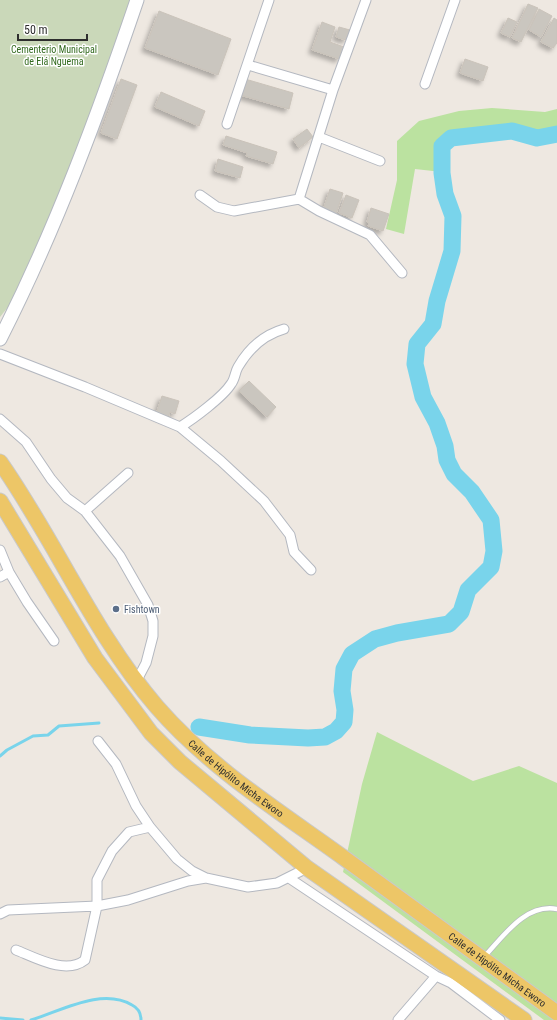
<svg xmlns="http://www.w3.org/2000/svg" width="557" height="1020" font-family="'Roboto Condensed',sans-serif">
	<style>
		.green { fill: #bbe2a0 }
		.cemetery { fill: #cad8b9 }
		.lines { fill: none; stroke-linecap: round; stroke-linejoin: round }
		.stream { stroke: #79d4eb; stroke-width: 3 }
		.river { stroke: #79d4eb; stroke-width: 17 }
		.building { fill: #cac6bf; stroke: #cac3ba; filter: url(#shadow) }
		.lane-casing { stroke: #b4b8c0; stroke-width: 6 }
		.street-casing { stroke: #b4b8c0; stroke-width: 11 }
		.secondary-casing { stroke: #b4b8c0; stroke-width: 15 }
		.primary-casing { stroke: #c9c9c9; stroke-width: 17 }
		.lane { stroke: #fff; stroke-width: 4.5 }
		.street { stroke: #fff; stroke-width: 9 }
		.secondary { stroke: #fff; stroke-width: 13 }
		.primary { stroke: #edc667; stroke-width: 15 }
		.service-dot { fill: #5c6f8a; stroke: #fff; stroke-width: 1.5 }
		.labels { text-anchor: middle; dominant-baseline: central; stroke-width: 3; stroke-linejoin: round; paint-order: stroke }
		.park-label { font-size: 10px; fill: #326a1e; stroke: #fff }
		.service-label { font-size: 10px; fill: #4e5e75; stroke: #fff; text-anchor: start }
		.street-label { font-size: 10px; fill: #2e2e2e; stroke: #fff }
	</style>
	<defs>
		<filter id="shadow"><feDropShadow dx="-3.5" dy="3.5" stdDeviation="2" flood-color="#0004"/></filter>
	</defs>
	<rect width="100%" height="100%" fill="#eee8e1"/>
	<!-- green -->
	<path class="green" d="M 492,108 L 545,112 L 557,109 L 557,141 L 529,137 L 493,138 L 456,132 L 446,143 L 442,172 L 415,169 L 404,234 L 386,229 L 397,180 L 397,141 L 419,121 L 459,111 Z
		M 377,732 L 473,781 L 519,766 L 557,783 L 557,1020 L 544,1020 L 343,872 L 362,784 Z"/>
	<!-- cemetery -->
	<path class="cemetery" d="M 0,0 L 132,0 L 74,160 L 12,302 L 0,317 Z"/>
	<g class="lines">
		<!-- stream -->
		<path class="stream" d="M 0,756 L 7,750 L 33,736 L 48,735 L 59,726 L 99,723
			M 0,1018 L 23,1020
			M 31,1020 C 61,1011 102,987 132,1005 C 138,1008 141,1013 141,1020"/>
		<!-- river -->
		<path class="river" d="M 199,727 L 250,735 L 308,738 L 325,737 L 336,731 L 344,722 L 345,710 L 342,691 L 344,669 L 352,654 L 375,639 L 397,633 L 449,624 L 461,612 L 468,590 L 491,567 L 494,551 L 491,520 L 472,492 L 454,474 L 447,460 L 445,446 L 437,423 L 423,397 L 415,364 L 417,344 L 433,324 L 437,301 L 452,251 L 453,216 L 445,194 L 442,173 L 442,146 L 451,138 L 512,131 L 537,138 L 557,134"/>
	</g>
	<!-- building -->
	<path class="building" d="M 528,4 L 538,8 L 521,42 L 512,38 Z
		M 539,9 L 552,16 L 541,37 L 529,30 Z
		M 159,11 L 231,39 L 218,75 L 145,48 Z
		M 508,18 L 517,22 L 510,37 L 501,33 Z
		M 554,18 L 557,20 L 557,43 L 553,48 L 541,42 Z
		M 322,22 L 335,27 L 330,42 L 344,47 L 339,59 L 312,50 Z
		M 339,27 L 350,30 L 346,40 L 336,37 Z
		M 465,59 L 488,67 L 483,81 L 460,73 Z
		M 121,79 L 137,85 L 117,139 L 101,133 Z
		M 245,79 L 293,93 L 289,109 L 240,95 Z
		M 161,92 L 205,111 L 199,126 L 155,107 Z
		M 307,129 L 313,137 L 299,148 L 293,139 Z
		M 226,136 L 277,152 L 273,164 L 246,156 L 247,153 L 223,145 Z
		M 218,159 L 243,167 L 240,178 L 215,171 Z
		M 330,189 L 343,193 L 336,214 L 323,210 Z
		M 346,195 L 359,200 L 352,218 L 339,213 Z
		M 371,208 L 389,214 L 383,231 L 368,226 L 369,223 L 367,222 Z
		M 249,381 L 276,407 L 267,417 L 239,391 Z
		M 162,396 L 179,401 L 175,414 L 170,412 L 168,418 L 156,414 Z"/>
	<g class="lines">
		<!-- lane casing -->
		<g class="lane-casing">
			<path id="lane" d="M 484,957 C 503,937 525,903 557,909"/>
		</g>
		<!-- street casing -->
		<g class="street-casing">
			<path id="street" d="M 248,65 L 333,90
				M 425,84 L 455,0
				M 227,124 L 269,0
				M 319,137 L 380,161
				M 200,195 L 217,207 L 234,211 L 299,199 L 319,211 L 370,235 L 402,273
				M 299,199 L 333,90 L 366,0
				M 0,354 L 85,387 L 180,427 L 221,461 L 264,501 L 290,535 L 294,552 L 311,570
				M 0,419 L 26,442 L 51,479 L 67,498 L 85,511 L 120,556 L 148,605 L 153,621 L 153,636 L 146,663 L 136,682
				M 180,427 C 193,419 223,397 231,384 C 235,379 235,372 238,367 C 249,348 263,335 284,329
				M 85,511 L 128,473
				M 0,550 L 9,572 L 0,577
				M 9,572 L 27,602 L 54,641
				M 98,741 L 116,764 L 136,806 L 150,827 L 177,859 L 192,871 L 206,878 L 248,887 L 277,883 L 307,868
				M 289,878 L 436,976 L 451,983 L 500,1020
				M 0,914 L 8,910 L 97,906 L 128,900 L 188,881 L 206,878
				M 16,950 C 36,958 66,975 85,960 L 97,906 L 97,880 L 112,851 L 129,832 L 150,827
				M 398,1020 L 436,976"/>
		</g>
		<!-- secondary casing -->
		<g class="secondary-casing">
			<path id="secondary" d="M 0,339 C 55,231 98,115 137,0"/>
		</g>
		<!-- primary casing -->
		<g class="primary-casing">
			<g id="primary">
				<path id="s1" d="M 0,462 C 56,542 94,634 157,707 C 210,768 279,811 344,858 C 415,909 486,961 557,1013"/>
				<path d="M 0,501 L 95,658 L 151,733 L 180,762 L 307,868 L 524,1020"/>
			</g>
		</g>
		<!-- lane -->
		<use href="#lane" class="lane"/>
		<!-- street -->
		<use href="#street" class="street"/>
		<!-- secondary -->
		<use href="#secondary" class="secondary"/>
		<!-- primary -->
		<use href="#primary" class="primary"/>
	</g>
	<!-- markers -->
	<circle class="service-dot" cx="116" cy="609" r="4"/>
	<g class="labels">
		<!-- park labels -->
		<g class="park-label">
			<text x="54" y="49">Cementerio Municipal<tspan x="54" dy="12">de Elá Nguema</tspan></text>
		</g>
		<!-- service labels -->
		<g class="service-label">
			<text x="124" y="609">Fishtown</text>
		</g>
		<!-- street labels -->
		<g class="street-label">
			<text stroke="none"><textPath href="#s1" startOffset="398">Calle de Hipólito Micha Eworo</textPath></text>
			<text stroke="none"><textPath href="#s1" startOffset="722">Calle de Hipólito Micha Eworo</textPath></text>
		</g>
	</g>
	<!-- scale -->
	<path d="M18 34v6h69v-6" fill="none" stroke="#2e2e2e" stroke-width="2"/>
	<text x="24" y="34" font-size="12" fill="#2e2e2e" stroke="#ffffff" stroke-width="3" paint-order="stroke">50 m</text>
</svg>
